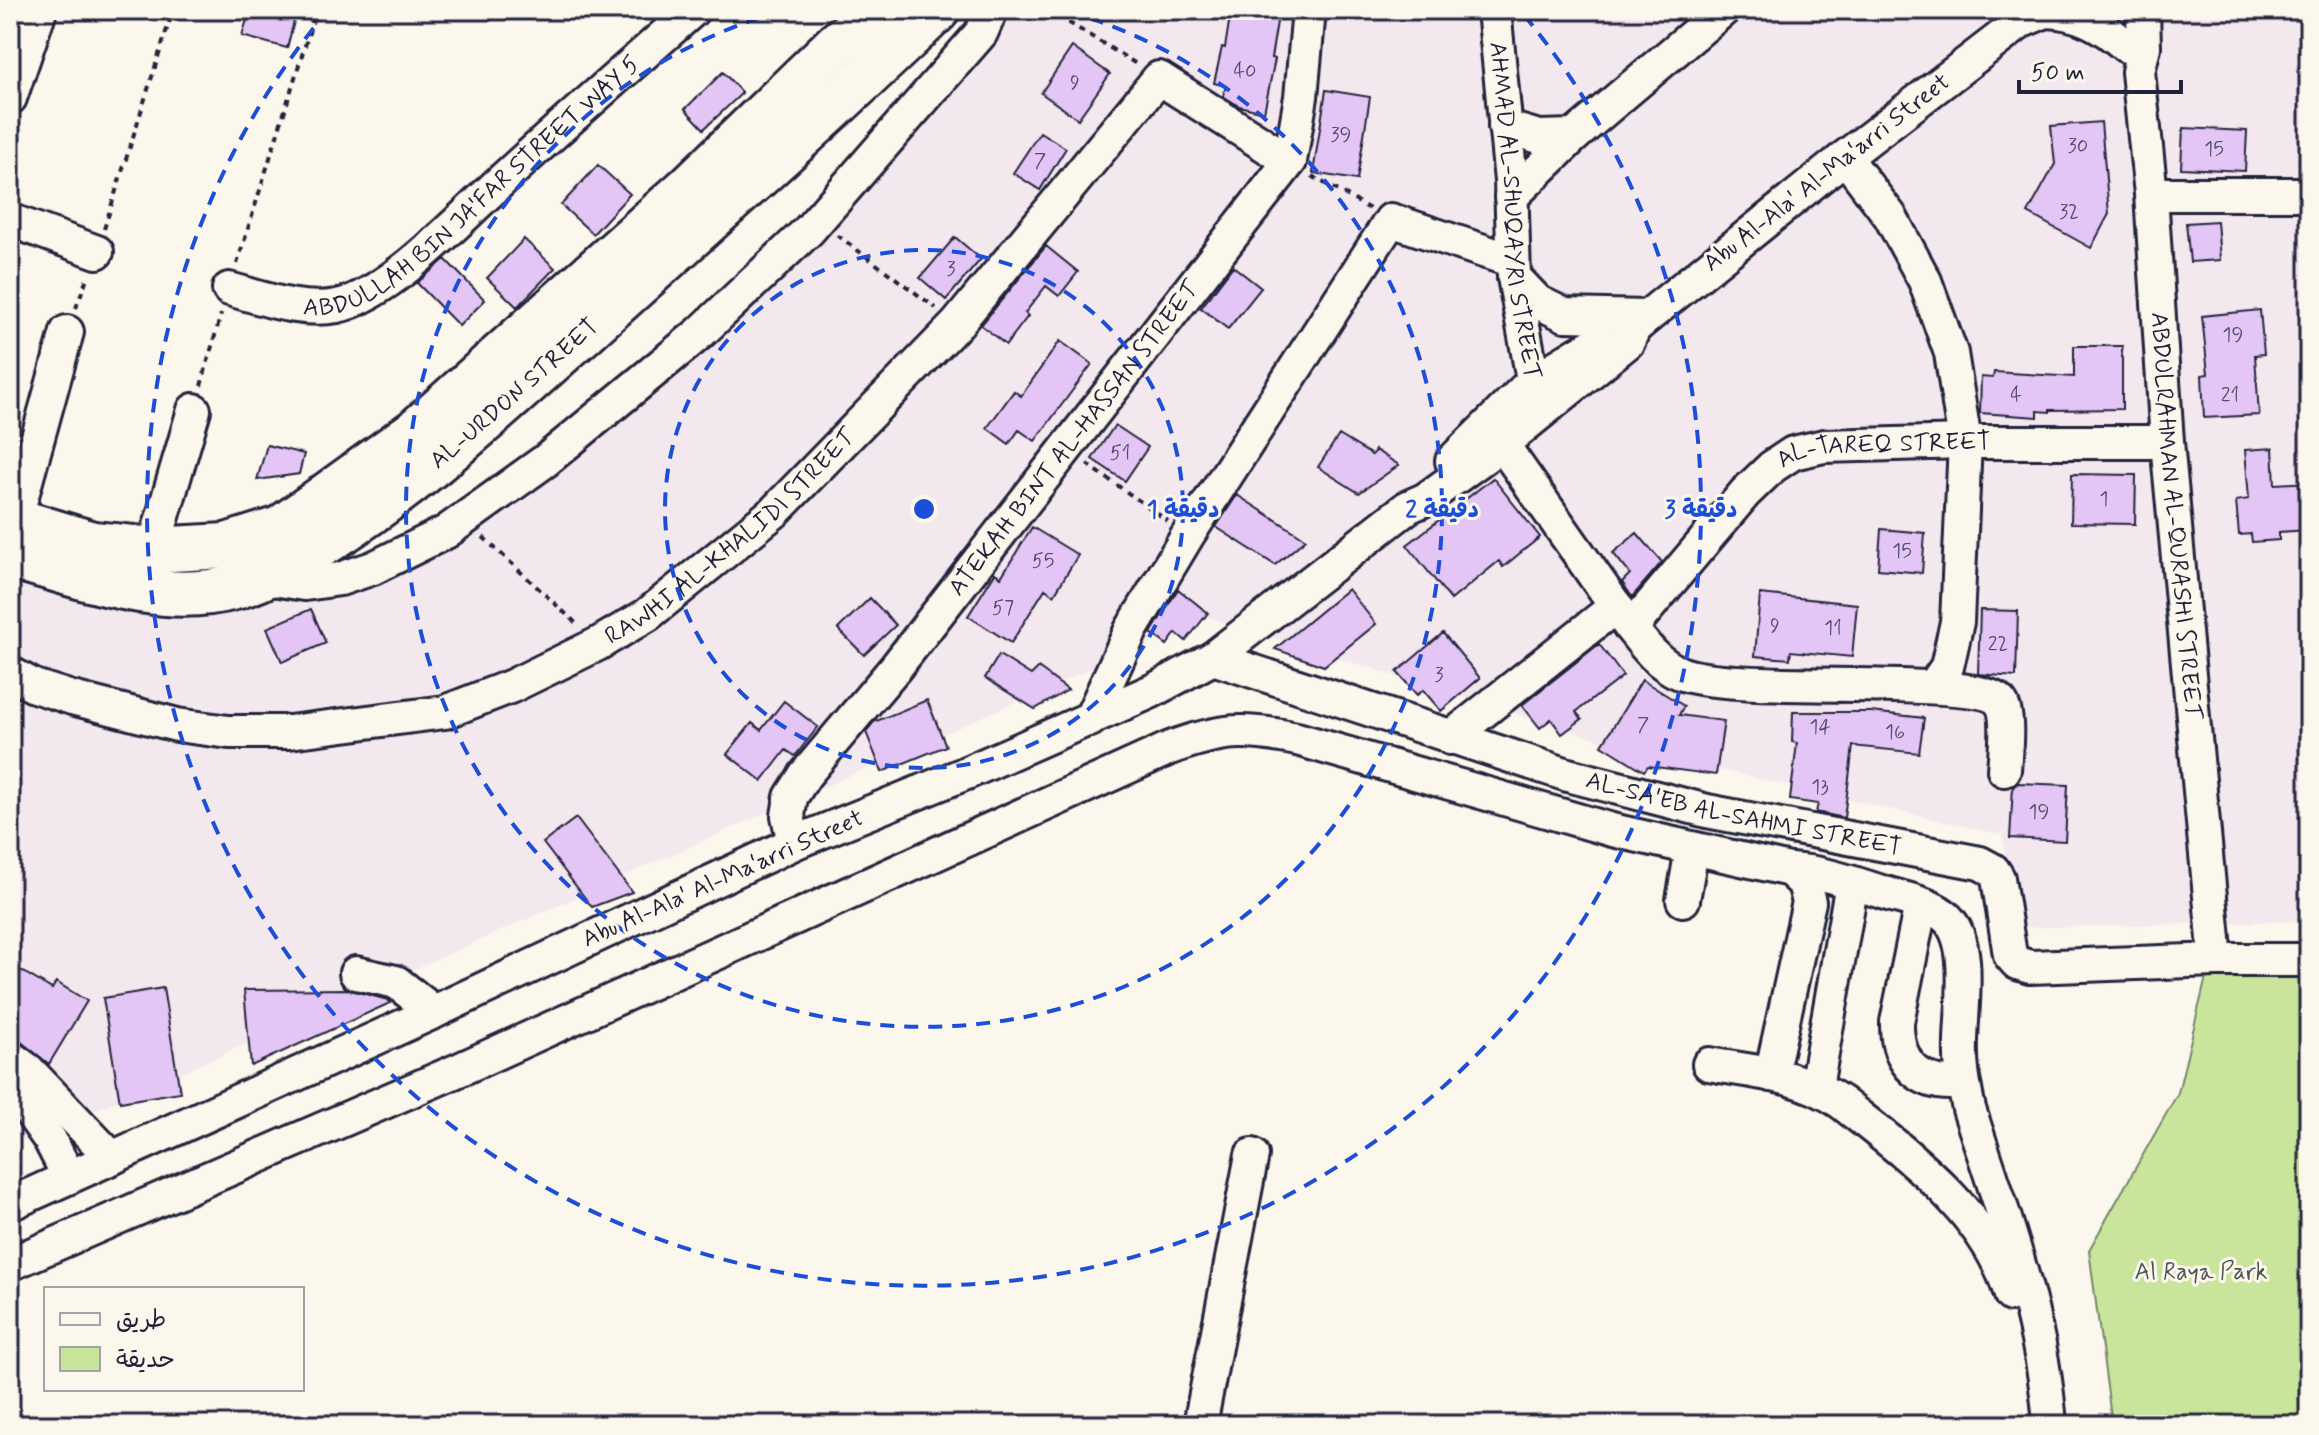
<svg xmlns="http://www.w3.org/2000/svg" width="2319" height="1435" font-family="Mynerve,'Playpen Sans Arabic',sans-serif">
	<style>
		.built { fill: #f4e8ef }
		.green { fill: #c9e59c; stroke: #76846c; stroke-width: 2 }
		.building { fill: #e3c6f5; stroke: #22223b; stroke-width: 2 }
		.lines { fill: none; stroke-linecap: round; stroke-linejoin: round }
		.minor-casing { stroke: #22223b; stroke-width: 38 }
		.highway-casing { stroke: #22223b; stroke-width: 50 }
		.path { stroke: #22223b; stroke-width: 4; stroke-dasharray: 6 6; stroke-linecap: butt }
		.minor { stroke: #fbf7ec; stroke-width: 32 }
		.highway { stroke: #fbf7ec; stroke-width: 44 }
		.ring { fill: none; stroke: #1d4ed8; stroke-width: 4; stroke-dasharray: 14 10 }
		.labels { text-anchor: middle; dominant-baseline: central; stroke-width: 6; stroke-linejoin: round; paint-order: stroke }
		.number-label { font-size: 20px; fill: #524b6a }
		.street-label { font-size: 24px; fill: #22223b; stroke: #fbf7ec }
		.park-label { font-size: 24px; fill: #4c5353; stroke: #fbf7ec }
		.centre { fill: #1d4ed8; stroke: #fbf7ec; stroke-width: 4 }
		.ring-label { font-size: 24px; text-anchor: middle; font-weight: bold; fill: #1d4ed8; stroke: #fbf7ec; stroke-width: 6; stroke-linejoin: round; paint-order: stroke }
	</style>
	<rect width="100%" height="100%" fill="#fbf7ec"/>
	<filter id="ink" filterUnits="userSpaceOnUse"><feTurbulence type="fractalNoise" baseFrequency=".0125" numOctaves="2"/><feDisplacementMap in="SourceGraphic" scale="16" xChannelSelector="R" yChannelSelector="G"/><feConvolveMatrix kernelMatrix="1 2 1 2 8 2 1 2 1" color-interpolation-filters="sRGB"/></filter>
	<g filter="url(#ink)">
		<!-- built -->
		<path class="built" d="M 989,10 L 2309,10 L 2309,921 L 2016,928 L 2002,835 L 1626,748 L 1207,617 L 127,1097 L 10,1145 L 10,548 L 75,575 L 286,576 L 402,543 L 696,324 Z"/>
		<!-- green -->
		<path class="green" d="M 2309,963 L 2309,1425 L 2112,1425 L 2089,1250 L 2178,1093 L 2209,965 Z"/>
		<!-- building -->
		<path class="building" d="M 250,10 L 297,10 L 287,48 L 242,36 Z
			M 1231,10 L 1279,10 L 1271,58 L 1275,59 L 1264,112 L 1239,106 L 1223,96 L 1226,86 L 1214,83 L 1222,47 L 1225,48 Z
			M 1072,47 L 1110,74 L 1078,119 L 1041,93 Z
			M 723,72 L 742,93 L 704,129 L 685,109 Z
			M 1326,90 L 1370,97 L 1357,180 L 1313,173 Z
			M 2101,122 L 2109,214 L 2091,248 L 2028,213 L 2055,164 L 2051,126 Z
			M 2183,128 L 2247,131 L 2245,171 L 2181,168 Z
			M 1040,132 L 1066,148 L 1040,190 L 1013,173 Z
			M 598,165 L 630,194 L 593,234 L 561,205 Z
			M 2217,221 L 2220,260 L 2190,262 L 2186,223 Z
			M 955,237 L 981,259 L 946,300 L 920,278 Z
			M 524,239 L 555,268 L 517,307 L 487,278 Z
			M 1046,246 L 1078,272 L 1059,296 L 1046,286 L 1025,313 L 1028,316 L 1006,345 L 981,325 Z
			M 445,259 L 485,300 L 459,326 L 417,283 Z
			M 1233,266 L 1261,288 L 1228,329 L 1201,308 Z
			M 2260,310 L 2264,354 L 2255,355 L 2259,415 L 2204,418 L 2202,375 L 2208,374 L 2202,316 Z
			M 1060,341 L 1092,364 L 1035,441 L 1019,430 L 1009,444 L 987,428 L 1014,391 L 1021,396 Z
			M 2074,346 L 2122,346 L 2122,409 L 2050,410 L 2050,412 L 2038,411 L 2038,417 L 1980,413 L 1981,377 L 1993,378 L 1994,372 L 2074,377 Z
			M 1115,425 L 1148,447 L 1125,481 L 1092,459 Z
			M 1339,435 L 1372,455 L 1375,450 L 1399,465 L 1359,493 L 1318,467 Z
			M 267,445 L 304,454 L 299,474 L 257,480 Z
			M 2273,448 L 2275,484 L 2309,482 L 2309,530 L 2279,532 L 2279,540 L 2252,542 L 2251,534 L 2239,535 L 2236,501 L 2249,499 L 2245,450 Z
			M 2072,474 L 2136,475 L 2135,524 L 2071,523 Z
			M 1493,478 L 1540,537 L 1503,567 L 1499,561 L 1451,600 L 1407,545 Z
			M 1237,495 L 1306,539 L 1275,565 L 1216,527 Z
			M 1032,527 L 1078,555 L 1054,595 L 1045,589 L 1011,643 L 968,616 L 995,573 L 1001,577 Z
			M 1881,529 L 1925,533 L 1922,573 L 1878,569 Z
			M 1637,533 L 1662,562 L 1632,597 L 1622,582 L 1630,574 L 1613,553 Z
			M 1178,589 L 1208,613 L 1186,641 L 1176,633 L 1167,645 L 1151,633 Z
			M 1348,589 L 1376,624 L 1324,666 L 1275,649 Z
			M 1760,594 L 1857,604 L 1852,657 L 1791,651 L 1790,659 L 1755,656 Z
			M 870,598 L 896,625 L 864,655 L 838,629 Z
			M 311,609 L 326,643 L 282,662 L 267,628 Z
			M 1980,610 L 2018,611 L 2016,677 L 1978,674 Z
			M 1443,633 L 1480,678 L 1441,711 L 1423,690 L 1417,695 L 1397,672 Z
			M 1599,644 L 1623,676 L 1576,712 L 1582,719 L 1562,734 L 1551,719 L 1540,728 L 1522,705 Z
			M 999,655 L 1031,675 L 1038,668 L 1068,690 L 1035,709 L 985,678 Z
			M 1642,680 L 1684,706 L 1679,715 L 1724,721 L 1716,775 L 1648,766 L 1644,771 L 1602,745 Z
			M 927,700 L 946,746 L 882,772 L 866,732 L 874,722 Z
			M 784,701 L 818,727 L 795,756 L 786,750 L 762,781 L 727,754 L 752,723 L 761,730 Z
			M 1793,712 L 1871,712 L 1924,718 L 1919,753 L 1853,746 L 1844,818 L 1816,812 L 1818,804 L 1790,800 L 1797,743 L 1792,742 Z
			M 2018,783 L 2068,785 L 2065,841 L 2010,838 L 2013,787 Z
			M 576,818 L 632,892 L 592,907 L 543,843 Z
			M 10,964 L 52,989 L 56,982 L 87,1001 L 49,1064 L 21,1042 L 10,1038 Z
			M 163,988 L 180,1092 L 120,1102 L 103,998 Z
			M 347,989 L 388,1000 L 390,1003 L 251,1066 L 244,990 Z"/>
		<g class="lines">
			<!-- minor casing -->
			<g class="minor-casing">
				<g id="minor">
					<path id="s1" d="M 1494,10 L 1511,181 L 1514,277 L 1539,412"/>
					<path id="s2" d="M 2143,10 L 2144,47 L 2138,72 L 2151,194 L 2167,442 L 2216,960"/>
					<path d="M 2046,11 C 2079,12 2102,25 2126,46"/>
					<path d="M 10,98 L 40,10"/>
					<path d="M 1505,127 L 1539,137 L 1574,136 L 1723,10"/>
					<path d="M 1845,157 L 1890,216 L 1925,281 L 1951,353 L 1965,442 L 1957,622 L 1947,667 L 1933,687"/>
					<path d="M 2151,194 L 2309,194"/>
					<path d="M 1511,197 L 1574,136"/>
					<path d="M 10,220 L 97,252"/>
					<path d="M 1514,277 L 1538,302 L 1565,315 L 1647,317"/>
					<path id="s3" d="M 229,289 C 263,298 300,313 337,306 C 389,295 461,218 501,181 C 564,123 629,67 693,10"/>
					<path d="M 1502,444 L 1631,628 C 1645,646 1658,664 1680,673 C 1734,695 1981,673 2001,703 C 2010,716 2005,754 2004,770"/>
					<path d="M 1452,461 L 1533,381 L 1601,340"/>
					<path d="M 15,521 L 67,332"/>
					<path d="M 153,550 L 194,410"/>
					<path d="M 260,577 L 305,584 L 340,579 L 373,568 L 446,532 L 545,461 L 700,333 L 809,230 L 981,33 L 991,10"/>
					<path id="s4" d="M 1631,628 L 1745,493 L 1772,467 L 1793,453 L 1824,446 L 1965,442 L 2167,442"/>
					<path id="s5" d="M 1213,658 L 1568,775 L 1707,811 L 1980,863 L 1993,870 L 1998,878 L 2010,955 L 2017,963 L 2030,967 L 2216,960 L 2309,960"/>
					<path id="s6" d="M 10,673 L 34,686 L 72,698 L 177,725 L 229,732 L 289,732 L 445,712 L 512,686 L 598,644 L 647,615 L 774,512 L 957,324 L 1159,78 L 1290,161"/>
					<path d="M 1090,720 L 1131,630 L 1188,535 L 1391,220 L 1513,261"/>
					<path d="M 1450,738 L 1616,606"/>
					<path id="s7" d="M 794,843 L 788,816 L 791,797 L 805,775 L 896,667 L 1290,161 L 1301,97 L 1309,10"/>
					<path d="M 1790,870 C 1824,872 1853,883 1885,893 C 1905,899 1931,903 1947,918 C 1975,946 1959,1017 1961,1055 C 1961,1073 1965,1091 1969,1109 C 2003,1215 2042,1313 2050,1425"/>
					<path d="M 1683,900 L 1692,849"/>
					<path d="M 1921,904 L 1897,1022 C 1896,1064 1921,1088 1963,1082"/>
					<path d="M 356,973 L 396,982 L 434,1012"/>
					<path d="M 10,1057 L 29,1071 L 112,1158"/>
					<path d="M 1709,1064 C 1754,1072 1803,1075 1842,1103 C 1907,1155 1987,1212 2011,1295"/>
					<path d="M 10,1083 L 50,1140 L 69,1177"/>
					<path d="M 1816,1087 L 1852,883"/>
					<path d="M 10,1204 L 434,1012 L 794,843 L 964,774 L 1152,691 L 1213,658 L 1408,507 L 1426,499 L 1502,444 L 1628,342 L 1634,328 L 1647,317 L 1845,157 L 2022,21 L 2048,10"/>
					<path d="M 10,1264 L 454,1072 L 1170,748 C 1222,729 1244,728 1297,739 L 1612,830 L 1790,870 L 1804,883 L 1809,902 L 1771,1075"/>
					<path d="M 1200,1425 L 1252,1155"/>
				</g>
			</g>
			<!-- highway casing -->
			<g class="highway-casing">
				<g id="highway">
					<path d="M 10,519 L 93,544 L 153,550 L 226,546 L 280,529 L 416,431 L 687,189 L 836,45 L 878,10"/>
					<path id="s8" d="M 10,556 C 81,575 160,608 235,587 C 267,578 298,559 327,541 C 419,484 498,408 580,336 C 700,228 821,121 937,10"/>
				</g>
			</g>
			<!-- path -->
			<path class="path" d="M 1048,10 L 1138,65
				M 1312,176 L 1370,209
				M 104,229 L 173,10
				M 837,235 L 936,308
				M 237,264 L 316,10
				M 76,308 L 88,275
				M 201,386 L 221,314
				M 1087,464 L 1168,521
				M 483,537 L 579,626"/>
			<!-- minor -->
			<use href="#minor" class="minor"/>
			<!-- highway -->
			<use href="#highway" class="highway"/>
		</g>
	</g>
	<!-- distance rings -->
	<g class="ring">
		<circle cx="924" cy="509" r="259"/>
		<path d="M1067 11A518 518 0 1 1 781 11"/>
		<path d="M1524 15A777 777 0 1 1 324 15"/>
	</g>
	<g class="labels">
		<!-- number labels -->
		<g class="number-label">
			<text x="1245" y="71">40</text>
			<text x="1075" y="83">9</text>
			<text x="1341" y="135">39</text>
			<text x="2078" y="146">30</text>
			<text x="2214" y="149">15</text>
			<text x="1040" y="161">7</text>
			<text x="2069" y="212">32</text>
			<text x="951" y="269">3</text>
			<text x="2233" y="335">19</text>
			<text x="2016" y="395">4</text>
			<text x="2230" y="395">21</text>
			<text x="1120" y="453">51</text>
			<text x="2104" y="499">1</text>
			<text x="1902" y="551">15</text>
			<text x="1043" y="561">55</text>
			<text x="1003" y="608">57</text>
			<text x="1775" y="626">9</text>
			<text x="1833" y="628">11</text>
			<text x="1998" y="644">22</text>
			<text x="1439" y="675">3</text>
			<text x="1643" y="725">7</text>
			<text x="1820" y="727">14</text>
			<text x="1895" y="732">16</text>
			<text x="1820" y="787">13</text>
			<text x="2039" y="812">19</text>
		</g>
		<!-- street labels -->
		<g class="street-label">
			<text transform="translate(1827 173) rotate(-38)">Abu Al-Ala' Al-Maʻarri Street</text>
			<text stroke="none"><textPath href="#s3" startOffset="288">ABDULLAH BIN JA'FAR STREET WAY 5</textPath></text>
			<text stroke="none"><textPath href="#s1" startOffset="202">AHMAD AL-SHUQAYRI STREET</textPath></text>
			<text stroke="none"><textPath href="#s8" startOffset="572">AL-URDON STREET</textPath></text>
			<text stroke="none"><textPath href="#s7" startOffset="504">ATEKAH BINT AL-HASSAN STREET</textPath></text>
			<text stroke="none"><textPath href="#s4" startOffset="330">AL-TAREQ STREET</textPath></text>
			<text stroke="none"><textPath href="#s2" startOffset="508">ABDULRAHMAN AL-QURASHI STREET</textPath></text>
			<text stroke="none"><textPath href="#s6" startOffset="784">RAWHI AL-KHALIDI STREET</textPath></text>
			<text stroke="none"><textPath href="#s5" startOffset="554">AL-SA'EB AL-SAHMI STREET</textPath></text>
			<text transform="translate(723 879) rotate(-24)">Abu Al-Ala' Al-Maʻarri Street</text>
		</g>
		<!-- park labels -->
		<g class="park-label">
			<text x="2201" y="1272">Al Raya Park</text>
		</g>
	</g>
	<circle cx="924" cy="509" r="12" class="centre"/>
	<g class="ring-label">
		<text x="1183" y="517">1 دقيقة</text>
		<text x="1442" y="517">2 دقيقة</text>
		<text x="1701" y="517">3 دقيقة</text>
	</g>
	<!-- margin -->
	<rect width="2319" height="1435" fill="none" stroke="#fbf7ec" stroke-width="40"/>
	<rect x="20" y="20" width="2279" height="1395" fill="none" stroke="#22223b" stroke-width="3" filter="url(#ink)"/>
	<!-- legend -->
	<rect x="44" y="1287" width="260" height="104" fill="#fbf7ec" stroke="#a4a2a5" stroke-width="2"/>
	<rect x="60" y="1313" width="40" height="12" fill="#fbf7ec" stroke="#a4a2a5" stroke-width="2"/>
	<text x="116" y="1327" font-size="24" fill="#22223b">طريق</text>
	<rect x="60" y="1347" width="40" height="24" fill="#c9e59c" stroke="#a4a2a5" stroke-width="2"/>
	<text x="116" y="1367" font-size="24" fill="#22223b">حديقة</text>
	<!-- scale -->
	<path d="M2019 80v12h162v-12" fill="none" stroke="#22223b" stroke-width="4"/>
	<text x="2031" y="80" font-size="24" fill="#22223b" stroke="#fbf7ec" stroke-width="6" paint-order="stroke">50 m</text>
</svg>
